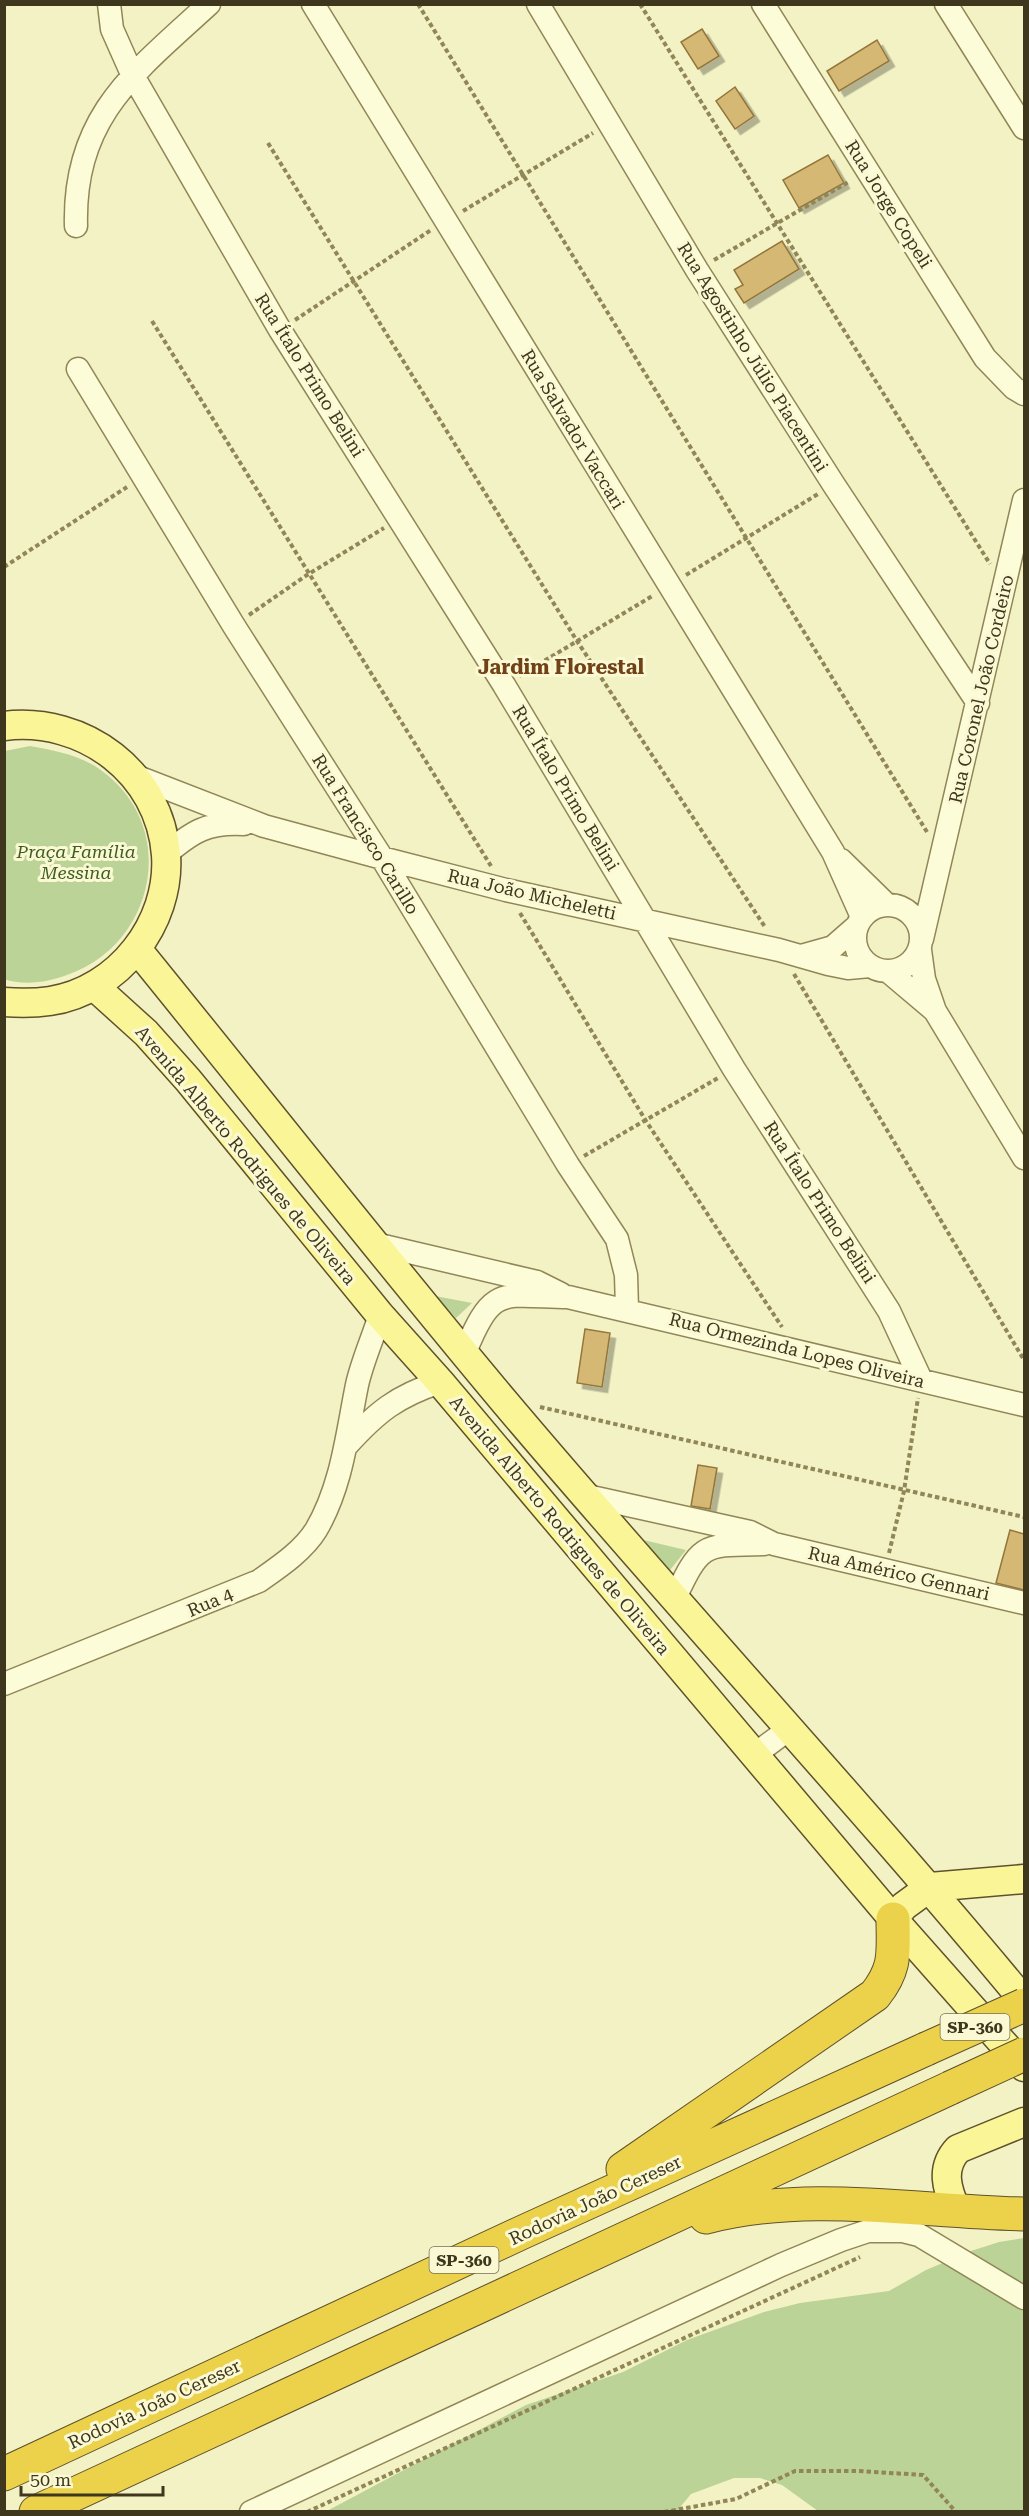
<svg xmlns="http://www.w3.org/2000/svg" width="1029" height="2516" font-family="'Roboto Serif',serif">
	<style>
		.green { fill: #bbd396 }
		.building { fill: #d6b875; stroke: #93763a; stroke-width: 1.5; filter: url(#shadow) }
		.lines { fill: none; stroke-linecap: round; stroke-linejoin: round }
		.minor-casing { stroke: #918657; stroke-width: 25 }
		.major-casing { stroke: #5e512c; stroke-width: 31 }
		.highway-casing { stroke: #5e512c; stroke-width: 35 }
		.path { stroke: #918657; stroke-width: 4; stroke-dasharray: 4.5 3; stroke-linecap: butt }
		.minor { stroke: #fdfcd8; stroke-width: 22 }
		.major { stroke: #faf698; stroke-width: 28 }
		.highway { stroke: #ecd14b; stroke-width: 33 }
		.highway-bridge-casing { stroke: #5e512c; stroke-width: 35; stroke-linecap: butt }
		.highway-bridge { stroke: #ecd14b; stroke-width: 33 }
		.labels { text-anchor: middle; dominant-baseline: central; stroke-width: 6; stroke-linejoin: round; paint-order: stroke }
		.shield { fill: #faf9d4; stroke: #777154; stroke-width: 1.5 }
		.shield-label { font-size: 16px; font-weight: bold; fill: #3f371d }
		.street-label { font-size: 18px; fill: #3f371d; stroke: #faf9d4 }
		.park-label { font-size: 18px; font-style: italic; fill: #3e5e21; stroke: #faf9d4 }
		.neighbourhood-label { font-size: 20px; font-weight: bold; fill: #714217; stroke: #faf9d4 }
	</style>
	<defs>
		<filter id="shadow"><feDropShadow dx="5.5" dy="5.5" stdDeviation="0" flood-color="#0004"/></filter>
	</defs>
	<rect width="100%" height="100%" fill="#f3f2c4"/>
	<!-- green -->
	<path class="green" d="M 30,746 C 56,751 81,755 102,771 C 180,828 155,945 67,975 C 49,982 24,986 4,979 L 5,751 Z
		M 435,1296 L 472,1303 L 456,1318 Z
		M 639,1539 L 686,1550 L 670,1570 Z
		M 1024,2238 L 1024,2511 L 818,2511 L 782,2485 L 760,2478 L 734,2478 L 691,2494 L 677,2511 L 325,2512 L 526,2405 L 623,2372 L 687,2340 L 764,2312 L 800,2303 L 889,2291 L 926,2270 L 971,2251 L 999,2242 Z"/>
	<!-- building -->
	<path class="building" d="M 702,29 L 719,56 L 698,69 L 681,42 Z
		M 877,40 L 889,61 L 839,91 L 827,71 Z
		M 735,87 L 754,116 L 735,129 L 716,101 Z
		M 828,155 L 844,183 L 799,208 L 783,180 Z
		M 782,241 L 799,269 L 744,303 L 735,289 L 743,285 L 734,270 Z
		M 585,1329 L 610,1333 L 602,1387 L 577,1383 Z
		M 698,1465 L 717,1468 L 710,1509 L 691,1506 Z
		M 1010,1530 L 1024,1534 L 1024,1590 L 996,1583 Z"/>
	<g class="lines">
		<!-- minor casing -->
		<g class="minor-casing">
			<path id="minor" d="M 109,4 L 112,29 L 132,74 L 280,330 L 504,685 L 734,1069 L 889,1311 L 921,1380
				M 313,4 L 833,852 L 862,917
				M 538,4 L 697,270 L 834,485 L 978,703
				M 763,4 L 985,358 L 1014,388 L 1024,394
				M 946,4 L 1024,128
				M 76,226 C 73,116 135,72 209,4
				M 78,369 L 234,626 L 382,858 L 568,1165 L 617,1239 L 626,1275 L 627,1309
				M 135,776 L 264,826 L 382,858 L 506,890 L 779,950 L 828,964 L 848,968 L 870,966
				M 166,854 C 193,831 208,822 244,824
				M 841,860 L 887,905
				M855 938a33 33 0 1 1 66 0a33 33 0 1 1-66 0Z
				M 922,939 L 1024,500
				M 920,950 L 924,979 L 935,1011 L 1024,1158
				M 801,956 L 833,947 L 857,926
				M 889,972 L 934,1010
				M 375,1244 L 537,1282 L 561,1294
				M 465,1352 C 493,1284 501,1296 568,1297 L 1024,1405
				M 347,1445 C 377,1412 397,1396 440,1382
				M 587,1496 L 750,1532 L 774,1544 L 1024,1603
				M 674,1600 C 701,1542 703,1545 764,1544
				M 4,1684 L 259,1581 C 279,1567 303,1551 316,1530 C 342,1486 347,1434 357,1385 C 362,1362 373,1338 380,1315
				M 754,1755 L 789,1729
				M 251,2512 L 781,2265 L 841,2240 L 868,2231 L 903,2231 L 919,2235 L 1024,2298"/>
		</g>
		<!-- major casing -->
		<g class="major-casing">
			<path id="major" d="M 4,726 C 84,716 160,773 166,855 C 171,923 118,991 50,1001 C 36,1003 19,1003 4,1002
				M 137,949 C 259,1099 379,1252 503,1400 C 674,1603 855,1797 1024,2001
				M 94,986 L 146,1033 L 188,1080 L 380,1315 L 440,1382 L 893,1919 L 1024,2067
				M 893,1919 L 904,1906 L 930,1887 L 1024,1879
				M 956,2210 C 947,2189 940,2168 958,2149 L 1024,2122"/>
		</g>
		<!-- highway casing -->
		<g class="highway-casing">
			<path id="highway" d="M 623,2169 L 875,1995 C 897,1967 893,1952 893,1919
				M 706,2217 C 811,2190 918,2212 1024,2214
				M 4,2474 L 523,2232 L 926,2049
				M 36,2512 L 950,2088"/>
		</g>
		<!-- path -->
		<path class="path" d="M 418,4 L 927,832
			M 640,4 L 990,564
			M 268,143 L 577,641 L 765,927
			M 463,211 L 593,133
			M 714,260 L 850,181
			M 295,320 L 431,230
			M 152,321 L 491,866
			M 4,567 L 127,487
			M 686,575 L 818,494
			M 249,615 L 307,575 L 384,528
			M 519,676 L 654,595
			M 520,913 L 646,1121 L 782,1327
			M 794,974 L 1024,1360
			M 584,1156 L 718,1078
			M 540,1407 L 1024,1517
			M 889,1553 L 904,1491 L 918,1398
			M 307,2512 L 860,2257
			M 664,2512 L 736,2499 L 795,2471 L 858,2471 L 923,2475 L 956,2512"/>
		<!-- minor -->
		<use href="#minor" class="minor"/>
		<!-- major -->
		<use href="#major" class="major"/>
		<!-- highway -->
		<use href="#highway" class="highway"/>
		<!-- highway-bridge casing -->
		<g class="highway-bridge-casing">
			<path id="highway-bridge" d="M 926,2049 L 1024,2005
				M 950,2088 L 1024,2054"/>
		</g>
		<!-- highway-bridge -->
		<use href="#highway-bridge" class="highway-bridge"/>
	</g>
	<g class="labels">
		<!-- shield labels -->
		<g class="shield">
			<rect x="940.5" y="2014" width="69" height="26" rx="4.5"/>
			<rect x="429.5" y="2247" width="69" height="26" rx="4.5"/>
		</g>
		<g class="shield-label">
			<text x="975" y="2027">SP-360</text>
			<text x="464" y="2260">SP-360</text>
		</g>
		<!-- street labels -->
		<g class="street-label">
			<text transform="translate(889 204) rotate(58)">Rua Jorge Copeli</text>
			<text transform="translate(753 357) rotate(58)">Rua Agostinho Júlio Piacentini</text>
			<text transform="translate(310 375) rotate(58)">Rua Ítalo Primo Belini</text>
			<text transform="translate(573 429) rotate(59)">Rua Salvador Vaccari</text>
			<text transform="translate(981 689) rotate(-77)">Rua Coronel João Cordeiro</text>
			<text transform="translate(566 788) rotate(59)">Rua Ítalo Primo Belini</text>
			<text transform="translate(366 834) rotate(58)">Rua Francisco Carillo</text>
			<text transform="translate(532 894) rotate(13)">Rua João Micheletti</text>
			<text transform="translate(246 1155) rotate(50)">Avenida Alberto Rodrigues de Oliveira</text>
			<text transform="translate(820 1202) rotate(57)">Rua Ítalo Primo Belini</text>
			<text transform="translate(797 1350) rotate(14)">Rua Ormezinda Lopes Oliveira</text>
			<text transform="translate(560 1525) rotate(50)">Avenida Alberto Rodrigues de Oliveira</text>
			<text transform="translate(899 1573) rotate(13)">Rua Américo Gennari</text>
			<text transform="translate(210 1602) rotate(-23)">Rua 4</text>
			<text transform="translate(595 2200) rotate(-25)">Rodovia João Cereser</text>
			<text transform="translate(154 2404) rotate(-25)">Rodovia João Cereser</text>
		</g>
		<!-- park labels -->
		<g class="park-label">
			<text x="76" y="851">Praça Família<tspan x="76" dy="21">Messina</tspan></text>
		</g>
		<!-- neighbourhood labels -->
		<g class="neighbourhood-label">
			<text x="561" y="667">Jardim Florestal</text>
		</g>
	</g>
	<!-- border -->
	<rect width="1029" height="2516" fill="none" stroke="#3f371d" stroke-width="12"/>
	<!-- scale -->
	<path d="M21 2486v9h142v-9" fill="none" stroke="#3f371d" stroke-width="3"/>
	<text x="30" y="2486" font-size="18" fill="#3f371d" stroke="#faf9d4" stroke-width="4.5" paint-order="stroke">50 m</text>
</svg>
